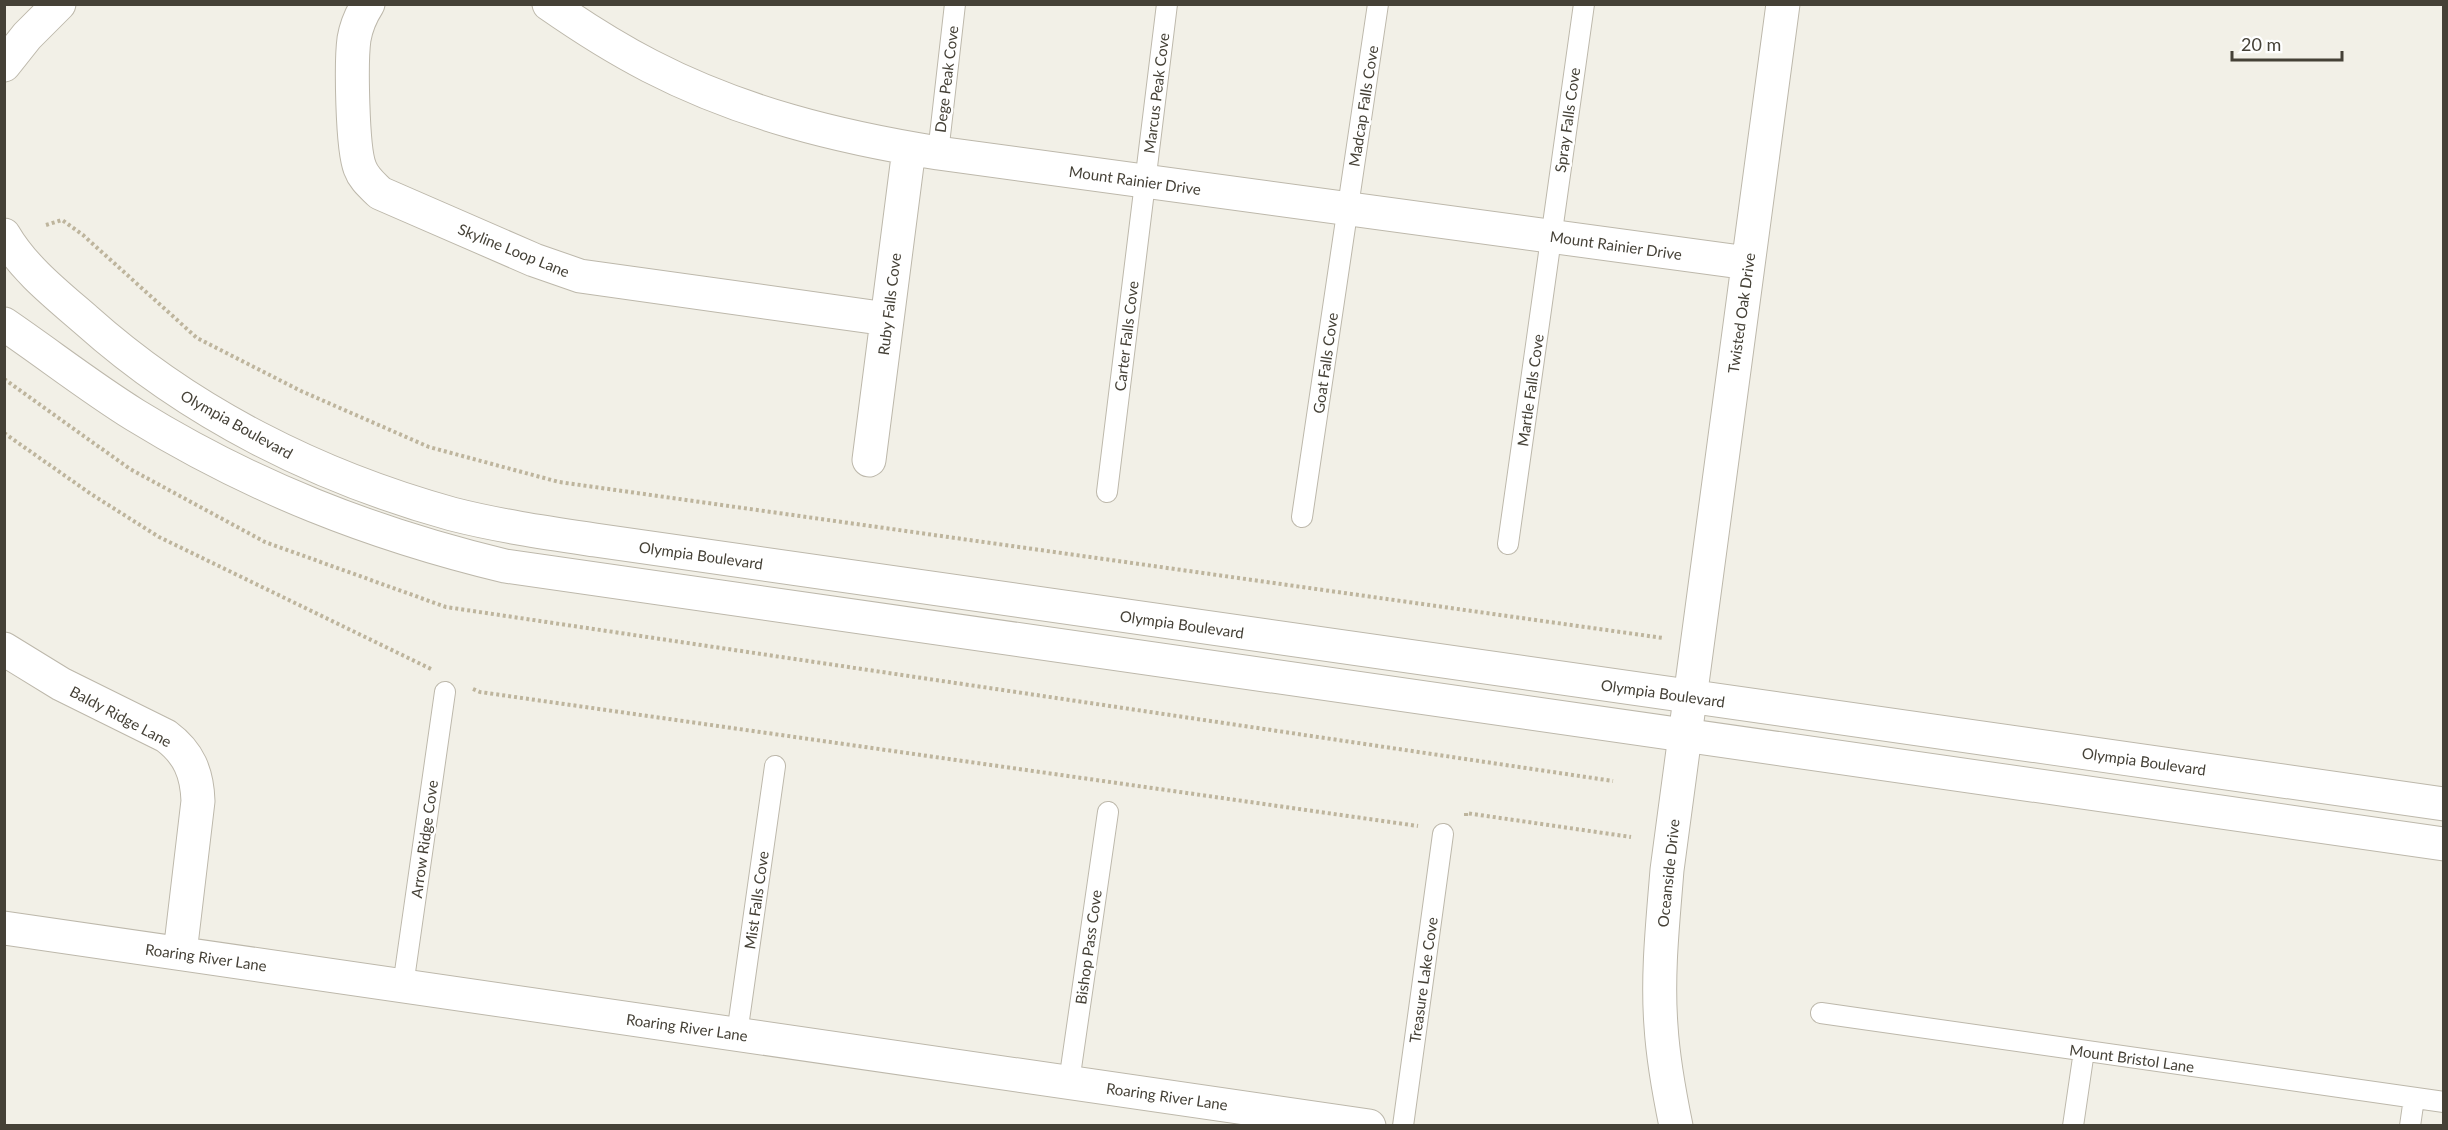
<svg xmlns="http://www.w3.org/2000/svg" width="2448" height="1130" font-family="Lato,sans-serif">
	<style>
		.lines { fill: none; stroke-linecap: round; stroke-linejoin: round }
		.service-casing { stroke: #bdb8ab; stroke-width: 22 }
		.minor-casing { stroke: #bdb8ab; stroke-width: 35 }
		.tertiary-casing { stroke: #bdb8ab; stroke-width: 35 }
		.path { stroke: #beb59d; stroke-width: 4; stroke-dasharray: 3 3; stroke-linecap: butt }
		.service { stroke: #fff; stroke-width: 20 }
		.minor { stroke: #fff; stroke-width: 33 }
		.tertiary { stroke: #fff; stroke-width: 33 }
		.labels { text-anchor: middle; dominant-baseline: central; stroke-width: 5; stroke-linejoin: round; paint-order: stroke }
		.street-label { font-size: 15px; fill: #454137; stroke: #fff }
	</style>
	<rect width="100%" height="100%" fill="#f2f0e7"/>
	<g class="lines">
		<!-- service casing -->
		<g class="service-casing">
			<path id="service" d="M 938,153 L 955,4
				M 1107,492 L 1167,4
				M 1302,517 L 1378,4
				M 1508,544 L 1584,4
				M 403,986 L 445,692
				M 1821,1013 L 2444,1102
				M 737,1034 L 775,766
				M 1069,1082 L 1108,812
				M 1403,1126 L 1443,834
				M 2073,1126 L 2084,1051
				M 2410,1126 L 2414,1098"/>
		</g>
		<!-- minor casing -->
		<g class="minor-casing">
			<path id="minor" d="M 368,4 C 361,15 356,27 354,39 C 351,61 352,148 360,168 C 364,179 372,185 380,193 L 534,260 L 580,276 L 887,319
				M 549,4 C 582,27 615,48 650,66 C 741,113 838,137 938,153 L 1748,263
				M 4,65 L 27,36 L 59,4
				M 869,460 L 909,149
				M 4,649 L 61,684 L 166,736 C 189,753 197,773 198,801 L 180,953
				M 4,928 L 1369,1126
				M 1676,1126 C 1669,1092 1663,1059 1661,1026 C 1657,974 1663,921 1667,870 L 1783,4"/>
		</g>
		<!-- tertiary casing -->
		<g class="tertiary-casing">
			<path id="tertiary" d="M 4,235 C 24,269 56,294 86,320 C 190,413 318,477 452,514 C 499,526 548,533 595,540 L 2444,804
				M 4,324 C 48,354 90,387 135,415 C 252,487 372,534 505,566 L 2444,844"/>
		</g>
		<!-- path -->
		<path class="path" d="M 46,225 L 62,220 L 83,235 L 197,338 L 301,391 L 429,447 L 559,482 L 1663,638
			M 4,379 L 130,469 L 265,542 L 446,607 L 1613,781
			M 4,433 L 91,494 L 159,537 L 431,669
			M 473,689 L 480,692 L 1418,826
			M 1466,816 L 1466,813 L 1631,837"/>
		<!-- service -->
		<use href="#service" class="service"/>
		<!-- minor -->
		<use href="#minor" class="minor"/>
		<!-- tertiary -->
		<use href="#tertiary" class="tertiary"/>
	</g>
	<g class="labels">
		<!-- street labels -->
		<g class="street-label">
			<text transform="translate(946 79) rotate(-83)">Dege Peak Cove</text>
			<text transform="translate(1156 93) rotate(-83)">Marcus Peak Cove</text>
			<text transform="translate(1363 106) rotate(-81)">Madcap Falls Cove</text>
			<text transform="translate(1567 120) rotate(-82)">Spray Falls Cove</text>
			<text transform="translate(1135 180) rotate(8)">Mount Rainier Drive</text>
			<text transform="translate(1616 245) rotate(8)">Mount Rainier Drive</text>
			<text transform="translate(514 250) rotate(22)">Skyline Loop Lane</text>
			<text transform="translate(889 304) rotate(-83)">Ruby Falls Cove</text>
			<text transform="translate(1741 313) rotate(-82)">Twisted Oak Drive</text>
			<text transform="translate(1126 336) rotate(-83)">Carter Falls Cove</text>
			<text transform="translate(1325 363) rotate(-82)">Goat Falls Cove</text>
			<text transform="translate(1530 390) rotate(-82)">Martle Falls Cove</text>
			<text transform="translate(237 424) rotate(29)">Olympia Boulevard</text>
			<text transform="translate(701 555) rotate(8)">Olympia Boulevard</text>
			<text transform="translate(1182 624) rotate(8)">Olympia Boulevard</text>
			<text transform="translate(1663 693) rotate(8)">Olympia Boulevard</text>
			<text transform="translate(121 716) rotate(28)">Baldy Ridge Lane</text>
			<text transform="translate(2144 761) rotate(8)">Olympia Boulevard</text>
			<text transform="translate(424 839) rotate(-82)">Arrow Ridge Cove</text>
			<text transform="translate(1668 873) rotate(-84)">Oceanside Drive</text>
			<text transform="translate(756 900) rotate(-82)">Mist Falls Cove</text>
			<text transform="translate(1088 947) rotate(-82)">Bishop Pass Cove</text>
			<text transform="translate(206 957) rotate(8)">Roaring River Lane</text>
			<text transform="translate(1423 980) rotate(-82)">Treasure Lake Cove</text>
			<text transform="translate(687 1027) rotate(8)">Roaring River Lane</text>
			<text transform="translate(2132 1058) rotate(8)">Mount Bristol Lane</text>
			<text transform="translate(1167 1096) rotate(8)">Roaring River Lane</text>
		</g>
	</g>
	<!-- border -->
	<rect width="2448" height="1130" fill="none" stroke="#454137" stroke-width="12"/>
	<!-- scale -->
	<path d="M2232 51v9h110v-9" fill="none" stroke="#454137" stroke-width="3"/>
	<text x="2241" y="51" font-size="18" fill="#454137" stroke="#ffffff" stroke-width="4.5" paint-order="stroke">20 m</text>
</svg>
